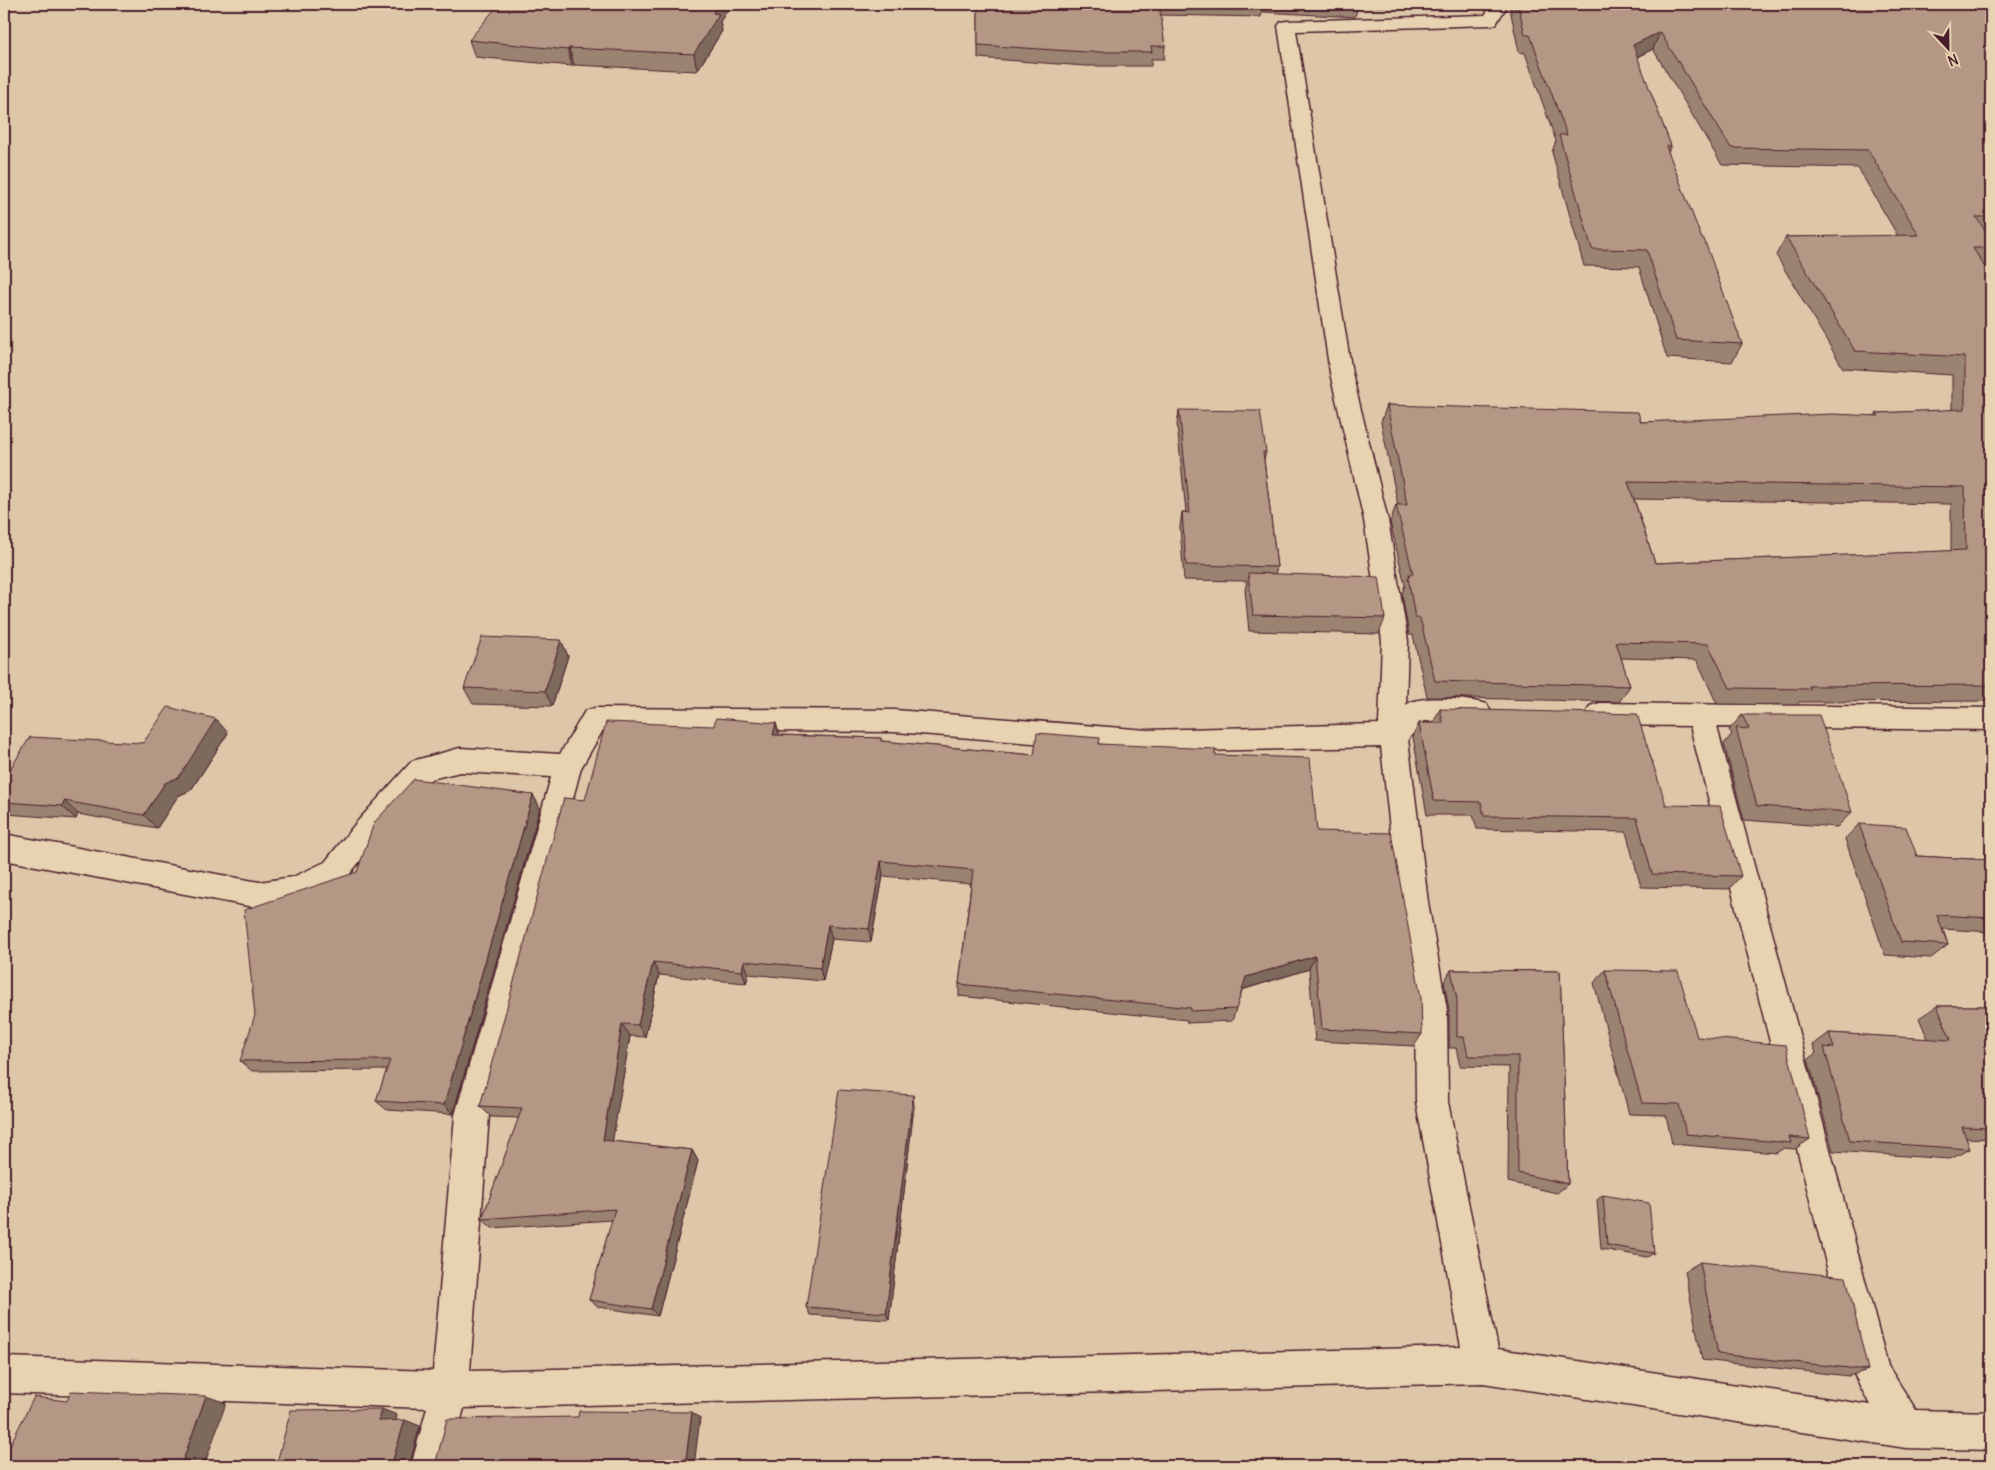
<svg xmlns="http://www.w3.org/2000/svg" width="1995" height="1470" font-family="Delius,sans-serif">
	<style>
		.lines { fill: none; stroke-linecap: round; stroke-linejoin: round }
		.minor-casing { stroke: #4a1f2b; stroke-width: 3 }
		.minor { fill: #e7d2b1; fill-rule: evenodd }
		.wall { fill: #9b8372; stroke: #4a1f2b; fill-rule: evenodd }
		.shaded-wall { fill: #7e6a5d; stroke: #4a1f2b }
		.building { fill: #b49885; stroke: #4a1f2b; fill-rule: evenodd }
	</style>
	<rect width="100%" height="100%" fill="#dec7a9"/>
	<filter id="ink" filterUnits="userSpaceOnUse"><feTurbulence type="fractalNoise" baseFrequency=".02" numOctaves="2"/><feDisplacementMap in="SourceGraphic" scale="10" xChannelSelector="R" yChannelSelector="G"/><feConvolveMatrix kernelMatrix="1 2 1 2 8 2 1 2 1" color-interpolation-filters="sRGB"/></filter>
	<g filter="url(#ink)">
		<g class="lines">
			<!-- minor casing -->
			<g class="minor-casing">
				<path id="minor" d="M 1492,4 L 1508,4 L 1496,24 L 1490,25 L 1296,31 L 1352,373 L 1388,520 L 1408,641 L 1406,705 C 1417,694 1472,699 1487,704 L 1491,712 L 1487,720 L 1477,723 L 1424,721 L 1408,739 L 1428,902 L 1447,1010 L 1448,1102 L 1498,1349 L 1870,1405 L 1854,1374 L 1690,726 L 1600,725 L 1590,722 L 1586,714 L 1590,706 L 1600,703 L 1991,708 L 1991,730 L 1717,727 L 1888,1366 L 1916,1410 L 1991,1412 L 1991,1450 L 1906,1448 L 1483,1383 L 464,1408 L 449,1466 L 411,1466 L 427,1408 L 4,1393 L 4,1357 L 433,1371 L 455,1115 L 551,777 L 460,772 L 431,779 L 376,841 L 345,880 L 297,902 L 259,908 L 4,860 L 4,834 L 259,882 L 293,877 L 325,862 L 356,823 L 412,761 L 460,748 L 560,754 L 585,711 L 595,708 L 895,710 L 1147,730 L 1379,724 L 1382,641 L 1364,520 L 1330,373 L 1278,26 L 1281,22 L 1287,21 L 1485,15 ZM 603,730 L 895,732 L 1147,752 L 1381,747 L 1398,902 L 1415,1010 L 1416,1102 L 1461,1347 L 470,1371 L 489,1115 L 581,768 Z"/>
			</g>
			<!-- minor -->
			<use href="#minor" class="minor"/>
		</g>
		<!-- wall -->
		<path class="wall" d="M 978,4 L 1420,4 L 1419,7 L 1358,6 L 1355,17 L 1262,12 L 1261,17 L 1160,15 L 1165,46 L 1164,59 L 1151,59 L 1151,66 L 1085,66 L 978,58 Z
			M 1509,4 L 1991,4 L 1991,234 L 1988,234 L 1991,239 L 1991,257 L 1984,266 L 1991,277 L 1991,701 L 1799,702 L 1797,705 L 1717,704 L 1697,660 L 1621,658 L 1630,686 L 1619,702 L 1427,697 L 1413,635 L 1409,635 L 1402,594 L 1405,585 L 1390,522 L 1396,505 L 1398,505 L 1381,422 L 1387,405 L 1641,422 L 1875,416 L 1877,413 L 1952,410 L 1952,375 L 1843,368 L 1776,255 L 1786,237 L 1898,236 L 1858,168 L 1722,165 L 1653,49 L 1637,57 L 1671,146 L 1668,152 L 1742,344 L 1732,362 L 1667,358 L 1639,267 L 1584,266 L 1552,152 L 1556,141 L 1525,53 L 1519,52 ZM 1634,499 L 1951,504 L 1951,551 L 1655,563 Z
			M 720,22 L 722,31 L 697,71 L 574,65 L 572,66 L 475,57 L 469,40 Z
			M 1179,410 L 1266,452 L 1264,460 L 1277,567 L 1275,574 L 1385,618 L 1379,634 L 1249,631 L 1245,590 L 1247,581 L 1184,580 L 1180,527 L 1182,512 L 1186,512 L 1177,425 Z
			M 561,640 L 568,656 L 552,706 L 473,704 L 464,688 Z
			M 1440,709 L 1666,805 L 1741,876 L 1729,889 L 1641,887 L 1626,832 L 1477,829 L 1473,815 L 1427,815 L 1413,737 L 1419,723 L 1433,723 Z
			M 1742,715 L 1852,812 L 1837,827 L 1744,820 L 1724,744 L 1732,734 L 1729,730 Z
			M 776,723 L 779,735 L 881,738 L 881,741 L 1034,755 L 1099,744 L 1215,755 L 1317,831 L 1422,1034 L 1414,1046 L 1315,1041 L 1309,969 L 1242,990 L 1232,1021 L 1187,1023 L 1187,1020 L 959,996 L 959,984 L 971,884 L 883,876 L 871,942 L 832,939 L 823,981 L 749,974 L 746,983 L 659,975 L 645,1037 L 630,1036 L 612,1141 L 692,1150 L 698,1161 L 658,1316 L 598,1307 L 589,1300 L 612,1220 L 492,1228 L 482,1219 L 519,1118 L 491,1117 L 480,1106 L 585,800 L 714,726 Z
			M 228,733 L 191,790 L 178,796 L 157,828 L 78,814 L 76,819 L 5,814 L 4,813 L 4,779 L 143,743 Z
			M 533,795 L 540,808 L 453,1114 L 387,1110 L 376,1101 L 387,1070 L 252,1071 L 240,1061 L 357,872 Z
			M 1859,824 L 1917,856 L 1991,860 L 1991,932 L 1943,929 L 1948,945 L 1931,958 L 1885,955 L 1845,839 Z
			M 1451,970 L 1560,971 L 1568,1184 L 1557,1193 L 1508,1182 L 1509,1067 L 1460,1066 L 1456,1048 L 1449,1048 L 1449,1010 L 1444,982 Z
			M 1605,970 L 1697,1037 L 1810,1139 L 1795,1149 L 1784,1148 L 1776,1153 L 1672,1144 L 1666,1115 L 1629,1114 L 1594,983 Z
			M 1937,1006 L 1991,1006 L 1991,1139 L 1966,1138 L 1970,1149 L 1950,1159 L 1833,1151 L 1808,1059 L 1816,1053 L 1813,1045 L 1829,1033 L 1928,1039 L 1919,1018 Z
			M 914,1106 L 889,1320 L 810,1315 L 806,1307 Z
			M 1603,1195 L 1654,1253 L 1647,1257 L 1601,1249 L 1597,1200 Z
			M 1700,1262 L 1868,1370 L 1849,1376 L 1702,1360 L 1685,1271 Z"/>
		<!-- shaded-wall -->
		<path class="shaded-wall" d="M 718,4 L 731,4 L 720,22 L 722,31 L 697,71 L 694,54 L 713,13 Z
			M 1660,32 L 1653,49 L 1626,62 L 1633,45 Z
			M 569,48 L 574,65 L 572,66 L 568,50 Z
			M 561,640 L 568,656 L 552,706 L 545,691 Z
			M 216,719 L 228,733 L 191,790 L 178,796 L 157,828 L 144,815 L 165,783 Z
			M 776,723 L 780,738 L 773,735 Z
			M 533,795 L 540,808 L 453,1114 L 444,1105 Z
			M 64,801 L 78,814 L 76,819 L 62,806 Z
			M 881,861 L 883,876 L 871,942 L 869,929 Z
			M 828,925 L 832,939 L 823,981 L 820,968 Z
			M 1315,956 L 1309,969 L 1241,990 L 1246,977 Z
			M 744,961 L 749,974 L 746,983 L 742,971 Z
			M 653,962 L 659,975 L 645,1037 L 638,1025 Z
			M 622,1024 L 630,1036 L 611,1150 L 603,1140 Z
			M 913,1095 L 914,1106 L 889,1320 L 886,1313 Z
			M 692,1150 L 698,1161 L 658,1316 L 651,1309 Z
			M 206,1396 L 226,1403 L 204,1466 L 181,1466 Z
			M 382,1409 L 397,1415 L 395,1427 L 379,1421 Z
			M 692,1412 L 700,1418 L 694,1466 L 685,1466 Z
			M 405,1420 L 420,1426 L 409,1466 L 395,1463 L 393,1460 Z"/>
		<!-- building -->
		<path class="building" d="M 499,4 L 718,4 L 713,13 L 719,14 L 694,54 L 569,48 L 568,50 L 469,40 Z
			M 978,4 L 1159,4 L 1165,46 L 1151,46 L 1152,52 L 1086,52 L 978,45 Z
			M 1518,4 L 1991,4 L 1991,217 L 1976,217 L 1991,239 L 1991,248 L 1973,248 L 1991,277 L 1991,685 L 1809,686 L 1810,689 L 1730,688 L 1708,644 L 1616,642 L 1630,686 L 1435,681 L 1420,618 L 1415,618 L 1408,577 L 1410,577 L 1409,574 L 1413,574 L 1396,505 L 1407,505 L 1387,405 L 1638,412 L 1641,422 L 1832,414 L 1879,416 L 1877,413 L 1965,409 L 1965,357 L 1855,351 L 1786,237 L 1919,235 L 1868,150 L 1731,148 L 1660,32 L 1633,45 L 1671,146 L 1666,146 L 1702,239 L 1704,239 L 1742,344 L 1676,340 L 1647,250 L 1592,249 L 1559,135 L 1567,135 L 1530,35 L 1525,35 ZM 1628,482 L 1965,487 L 1966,550 L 1655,563 Z
			M 1179,410 L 1260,411 L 1266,452 L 1263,452 L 1277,567 L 1186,565 L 1182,512 L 1190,513 Z
			M 1248,573 L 1379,577 L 1385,618 L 1253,615 Z
			M 482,637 L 561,640 L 545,691 L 464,688 Z
			M 168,707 L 216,719 L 179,777 L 165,783 L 144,815 L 64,801 L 62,806 L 4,802 L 4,779 L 30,737 L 143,743 Z
			M 1440,709 L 1637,714 L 1666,805 L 1720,806 L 1741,876 L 1652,874 L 1637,818 L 1484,816 L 1481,802 L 1434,801 L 1419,723 L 1443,723 Z
			M 1742,715 L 1819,715 L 1852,812 L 1757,806 L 1736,728 L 1749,729 Z
			M 716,718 L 776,723 L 773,735 L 881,738 L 881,741 L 1034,755 L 1037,733 L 1100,738 L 1099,744 L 1215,749 L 1215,755 L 1310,758 L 1317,831 L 1391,833 L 1421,998 L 1422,1034 L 1322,1029 L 1315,956 L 1246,977 L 1236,1009 L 1191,1011 L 1191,1008 L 959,984 L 973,870 L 881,861 L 869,929 L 828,925 L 820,968 L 744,961 L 742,971 L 653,962 L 638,1025 L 622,1024 L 603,1140 L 692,1150 L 651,1309 L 589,1300 L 615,1209 L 482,1219 L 522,1108 L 480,1106 L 564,798 L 585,800 L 606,722 L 714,726 Z
			M 414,779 L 533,795 L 444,1105 L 376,1101 L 390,1060 L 240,1061 L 255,1015 L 244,910 L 357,872 L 374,823 Z
			M 1859,824 L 1906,827 L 1917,856 L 1991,860 L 1991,918 L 1937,915 L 1948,945 L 1901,942 Z
			M 1451,970 L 1560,971 L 1568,1184 L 1518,1173 L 1518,1056 L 1468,1056 L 1464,1037 L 1457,1037 L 1457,999 Z
			M 1605,970 L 1678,971 L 1697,1037 L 1786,1045 L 1810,1139 L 1789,1137 L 1791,1143 L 1686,1134 L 1679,1104 L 1642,1103 Z
			M 1937,1006 L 1991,1006 L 1991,1128 L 1962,1127 L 1970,1149 L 1850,1141 L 1824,1047 L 1834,1048 L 1829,1033 L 1951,1040 Z
			M 839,1090 L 913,1095 L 886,1313 L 806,1307 Z
			M 1603,1195 L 1649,1203 L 1654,1253 L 1607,1245 Z
			M 1700,1262 L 1846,1277 L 1868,1370 L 1718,1354 Z
			M 71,1391 L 206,1396 L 181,1466 L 4,1466 L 4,1457 L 34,1397 L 67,1401 Z
			M 382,1409 L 379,1421 L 405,1420 L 393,1460 L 395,1463 L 436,1462 L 447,1419 L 578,1417 L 579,1411 L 692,1412 L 685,1466 L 276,1466 L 291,1410 Z"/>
	</g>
	<!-- margin -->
	<rect width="1995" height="1470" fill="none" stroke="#e7d2b1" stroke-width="20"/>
	<rect x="10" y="10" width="1975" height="1450" fill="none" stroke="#4a1f2b" stroke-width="2" filter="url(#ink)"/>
	<!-- north arrow -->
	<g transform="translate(1948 48) rotate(158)" stroke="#e7d2b1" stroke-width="4" paint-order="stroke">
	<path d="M0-4L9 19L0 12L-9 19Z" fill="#4a1f2b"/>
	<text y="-8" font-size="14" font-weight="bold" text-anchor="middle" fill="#4a1f2b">N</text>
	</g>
</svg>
